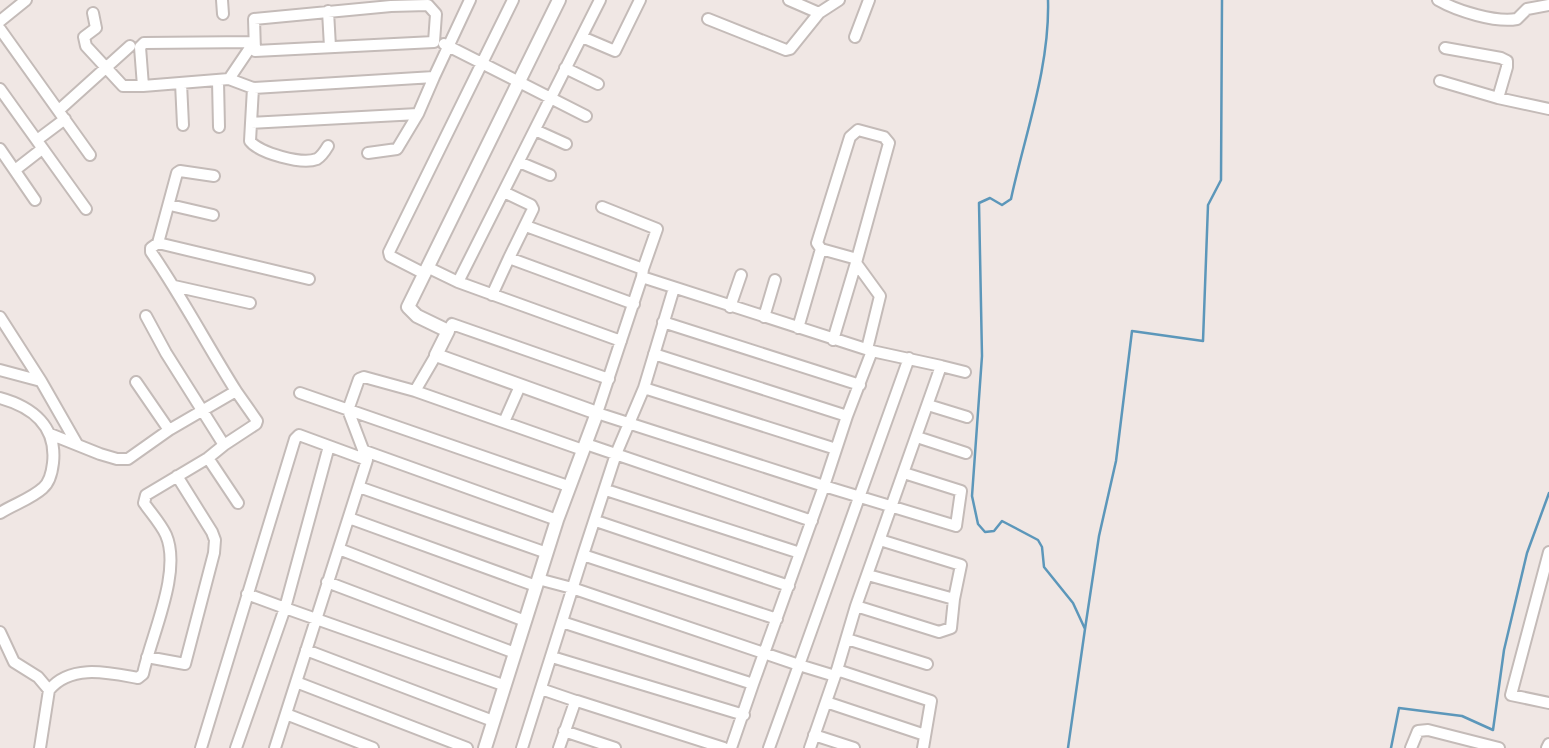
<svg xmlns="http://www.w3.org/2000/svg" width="1549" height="748" font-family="'DejaVu Sans',sans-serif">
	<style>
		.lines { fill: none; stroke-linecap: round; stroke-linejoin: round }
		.stream { stroke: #5c97ba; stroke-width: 2.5 }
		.minor-casing { stroke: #c4bbb8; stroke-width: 14 }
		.tertiary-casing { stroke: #c4bbb8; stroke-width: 16 }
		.minor { stroke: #fff; stroke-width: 10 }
		.tertiary { stroke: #fff; stroke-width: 12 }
	</style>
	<rect width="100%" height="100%" fill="#f0e7e4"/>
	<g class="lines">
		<!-- stream -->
		<path class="stream" d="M 1048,0 C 1050,67 1025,134 1011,199 L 1002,205 L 990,198 L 979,203 L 982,356 L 972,496 L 978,524 L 985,532 L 994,531 L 1002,521 L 1038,540 L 1042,547 L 1044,567 L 1073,603 L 1085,629 L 1068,748
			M 1085,629 L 1099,536 L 1116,461 L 1132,331 L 1203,341 L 1208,205 L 1221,180 L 1222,0
			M 1391,748 L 1399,708 L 1462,716 L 1493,730 L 1504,650 L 1527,553 L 1549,493"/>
		<!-- minor casing -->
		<g class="minor-casing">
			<path id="minor" d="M 222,0 L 223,14
				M 789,0 L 819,13
				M 1438,0 C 1457,11 1496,23 1517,19 L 1527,9 L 1549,5
				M 428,5 L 436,14 L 434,42 L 255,51 L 254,19 L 391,6 Z
				M 328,11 L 330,47
				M 93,13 L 96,28 L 84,37 L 86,46 L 123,86 L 143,86
				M 708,19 L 786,50 L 790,49 L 819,13 L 839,0
				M 0,21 L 26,0
				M 0,29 L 90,155
				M 582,37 L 615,51 L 640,0
				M 855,37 L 869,0
				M 254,42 L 144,43 L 140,47 L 143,86 L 229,79 L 253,88 L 434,77 L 470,0
				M 444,44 L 586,116
				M 1445,48 L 1501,58 L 1507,61 L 1507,67 L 1498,98
				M 565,68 L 598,84
				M 229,79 L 254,42
				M 218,81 L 219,127
				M 1440,81 L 1498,98 L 1549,109
				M 181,83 L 183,125
				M 0,89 L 86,209
				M 59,110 L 130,46
				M 251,123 L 253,88
				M 535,130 L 566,144
				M 37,140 L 65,119
				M 328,146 C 325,151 322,156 317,159 C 302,165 259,153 250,141 L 251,123 L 418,114 L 434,77
				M 0,149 L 35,200
				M 368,153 L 397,149 L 418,114
				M 519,162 L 550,175
				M 15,170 L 42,149
				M 504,192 L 531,205 L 533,209 L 509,258
				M 170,205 L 213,215
				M 602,207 L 657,229 L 643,269
				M 526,226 L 643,269 L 642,277 L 872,351 L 941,366 L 856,606 L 837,670 L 810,748
				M 158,243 L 309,279
				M 857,259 L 821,249 L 817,243 L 850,137 L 858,130 L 884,137 L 889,143 L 857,259 L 856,263 L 880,296 L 867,349
				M 427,267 L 458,282 L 621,341
				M 425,274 L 390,256 L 389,252 L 513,0
				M 458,282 L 600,0
				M 174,286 L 250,303
				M 674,288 L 644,388 L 616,454 L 583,555 L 777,619
				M 492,295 L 509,258 L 634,304
				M 730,307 L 741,275
				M 0,317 L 41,381 L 77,444
				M 764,317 L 775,280
				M 663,322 L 860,385
				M 798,328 L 821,249
				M 448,331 L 452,324 L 609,379
				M 833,340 L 856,263
				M 872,351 L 847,416 L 824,486 L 956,526 L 961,491 L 904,473
				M 654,354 L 847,416
				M 436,355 L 415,391 L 583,450
				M 941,366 L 965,372
				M 0,370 L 41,381
				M 136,382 L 169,430
				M 644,388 L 836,449
				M 300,393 L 568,486
				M 0,398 C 33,407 57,427 53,463 C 52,472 50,482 43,488 C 31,499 14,504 0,513
				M 928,405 L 967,417
				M 504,422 L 520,386
				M 50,434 L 100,454 L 117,459 L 128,459 L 169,430 L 236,391 C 207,345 182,297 151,252 L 151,248 L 158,243 L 177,173 L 180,171 L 214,176
				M 917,437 L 966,453
				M 586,444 L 812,521
				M 224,445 L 256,424 L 257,421 L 236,391
				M 365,451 L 557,520
				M 208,458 L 238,503
				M 359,487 L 547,553
				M 606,490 L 800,553
				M 349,518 L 536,586
				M 596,521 L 789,586
				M 339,549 L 525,621
				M 1549,552 L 1511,695 L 1549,703
				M 868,575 L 954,599
				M 538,579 L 572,588 L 799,665 L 909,358
				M 327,582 L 515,653
				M 247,594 L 285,608 L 329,446
				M 856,606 L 939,632 L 951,628 L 954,599 L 961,565 L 880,540
				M 562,622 L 753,684 L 824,486 L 597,413 L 642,277
				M 0,632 L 14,662 L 38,677 L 49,690 L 40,748
				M 847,639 L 927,664
				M 306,650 L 493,721
				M 147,657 L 185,664 L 214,553 L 215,540 L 212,532 L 177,476
				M 552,657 L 744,715
				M 837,670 L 931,701 L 923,748
				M 296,682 L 467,748
				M 541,689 L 576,701
				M 49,690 C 71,663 110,673 138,678 L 143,674 C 151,636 182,572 166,535 C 161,524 151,513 144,503 L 146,495 L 208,458 L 224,445 L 166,353 L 146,316
				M 826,702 L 925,735
				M 286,714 L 373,748
				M 564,731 L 615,748
				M 814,735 L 854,748
				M 201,748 L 295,439 L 299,435 L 367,460
				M 236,748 L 285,608 L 503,685
				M 275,748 L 367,460 L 348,410 L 359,379 L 364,377 L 415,391
				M 522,748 L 583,555
				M 559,748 L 575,702 L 577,701 L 724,748
				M 731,748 L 753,684
				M 769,748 L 799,665 L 835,676
				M 1411,748 L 1418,731 L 1428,730 L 1499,748
				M 1547,748 L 1549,744"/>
		</g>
		<!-- tertiary casing -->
		<g class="tertiary-casing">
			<path id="tertiary" d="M 485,748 L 557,520 L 597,413 L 436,355 L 448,331 L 417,316 L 408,307 L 559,0"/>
		</g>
		<!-- minor -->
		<use href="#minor" class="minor"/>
		<!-- tertiary -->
		<use href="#tertiary" class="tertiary"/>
	</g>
</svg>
